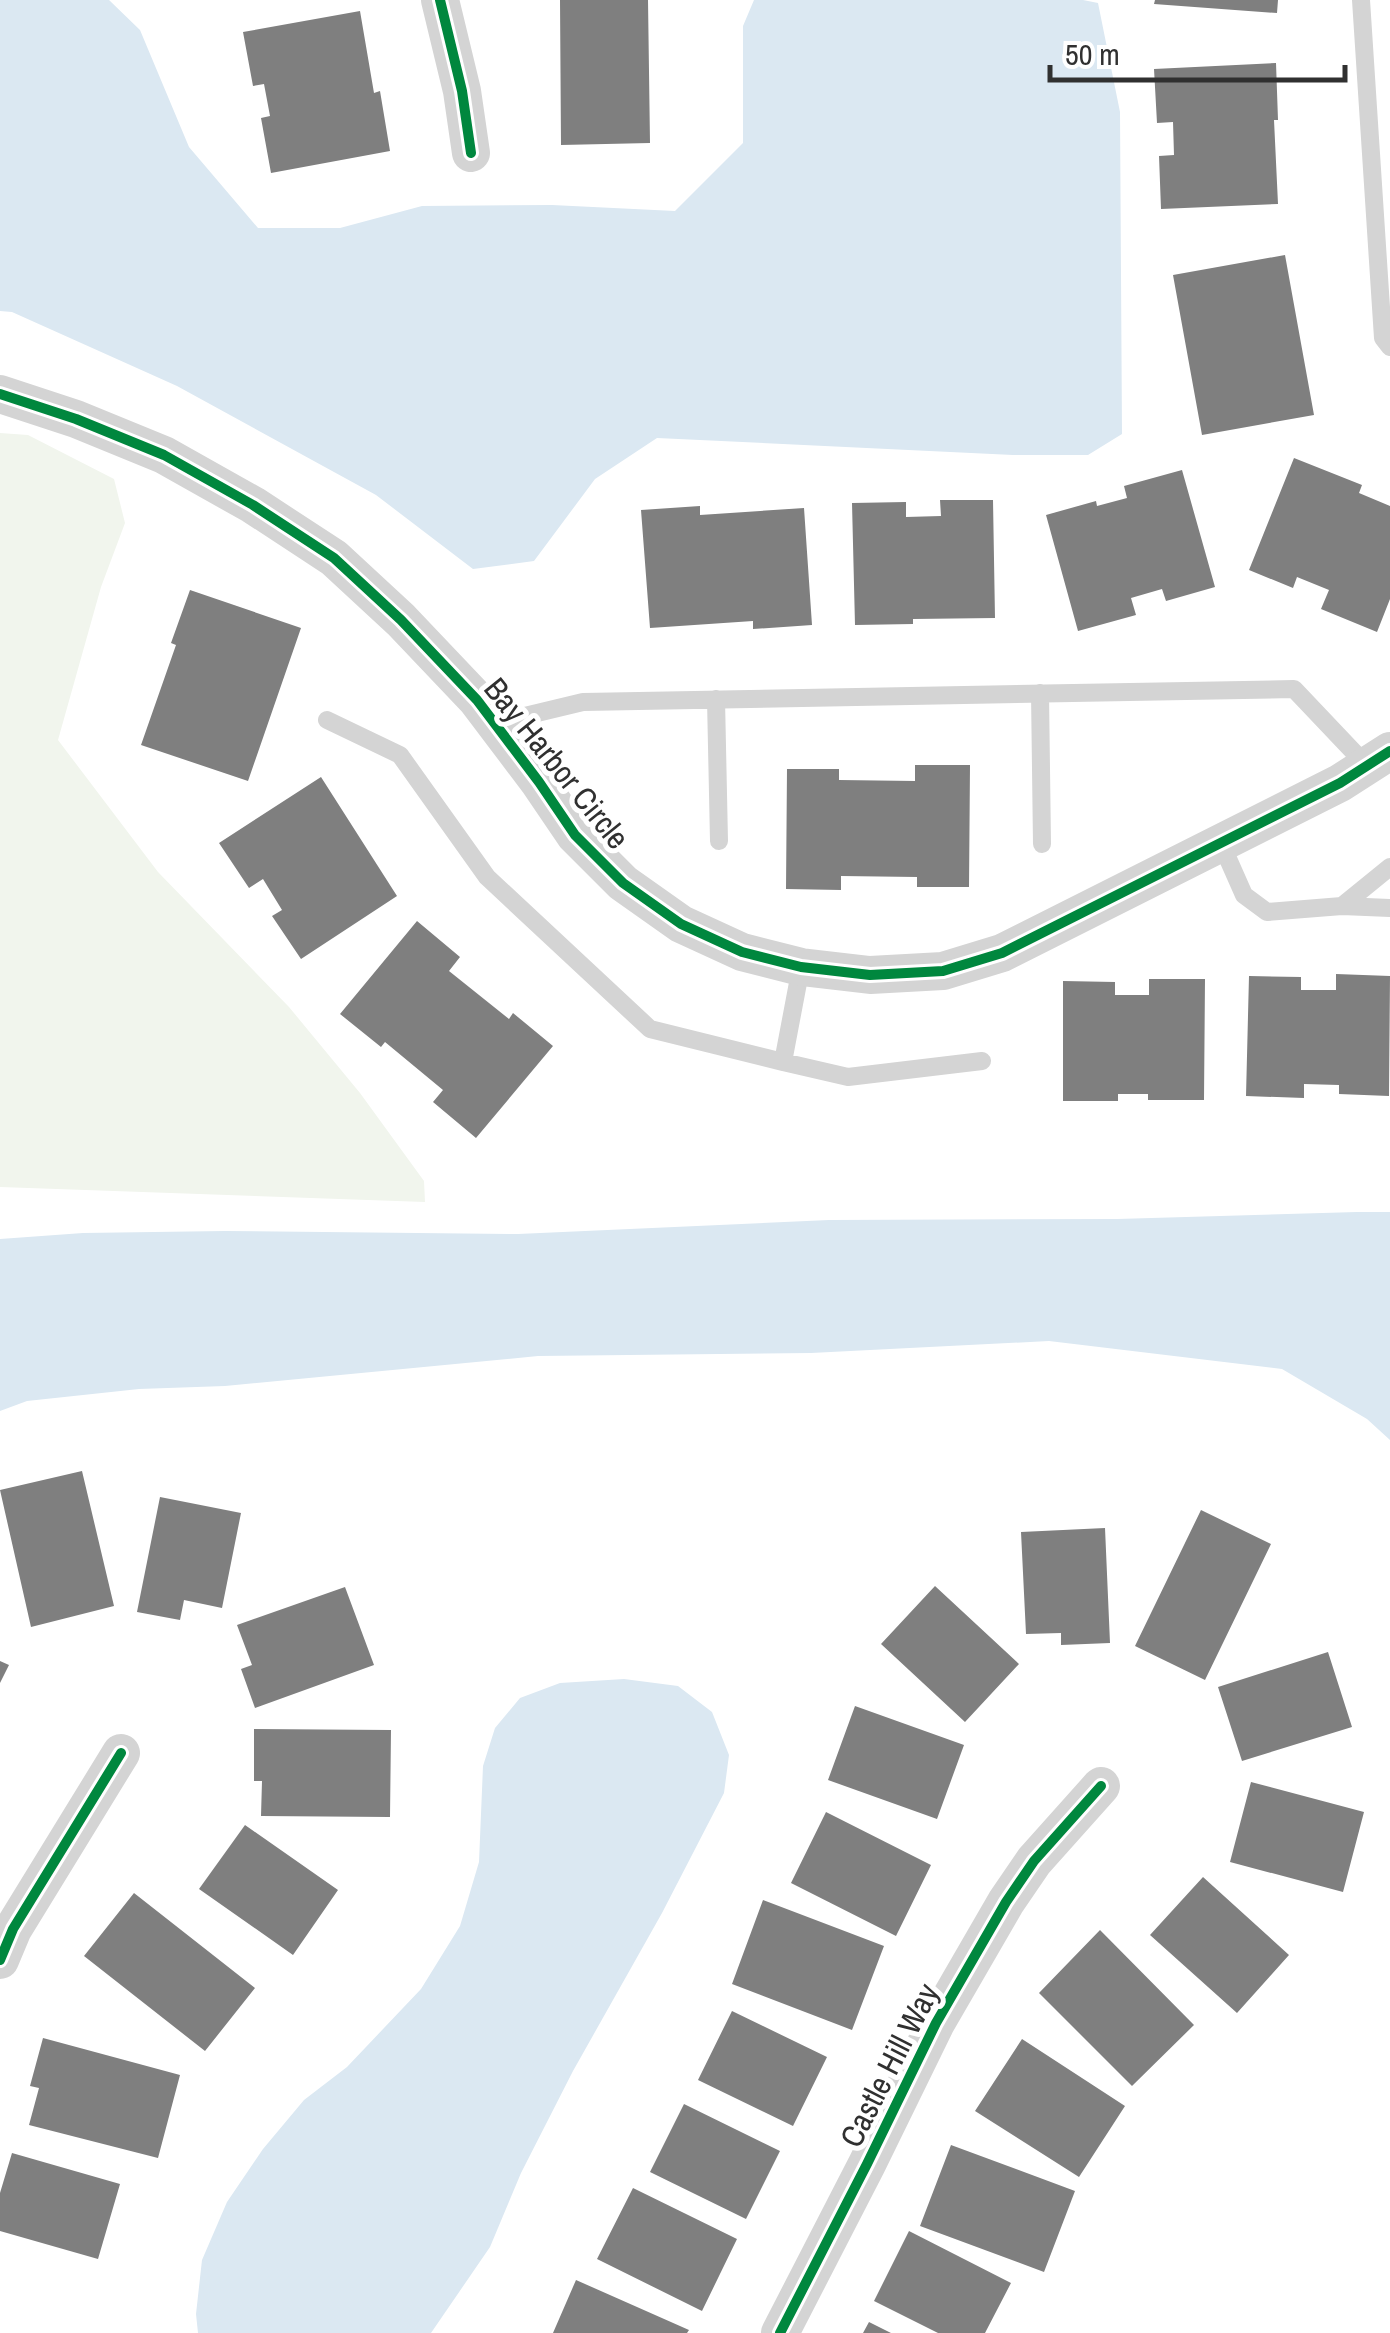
<svg xmlns="http://www.w3.org/2000/svg" width="1390" height="2333" font-family="'Archivo Narrow',sans-serif">
	<style>
		.green { fill: #f1f5ed }
		.water { fill: #dbe8f2 }
		.building { fill: #7f7f7f }
		.lines { fill: none; stroke-linecap: round; stroke-linejoin: round }
		.service { stroke: #d4d4d4; stroke-width: 18 }
		.minor { stroke: #d4d4d4; stroke-width: 38 }
		.cycleway-casing { stroke: #fff; stroke-width: 16 }
		.cycleway { stroke: #00873e; stroke-width: 10 }
		.labels { text-anchor: middle; dominant-baseline: central; stroke-width: 10; stroke-linejoin: round; paint-order: stroke }
		.street-label { font-size: 32px; fill: #303030; stroke: #fff }
	</style>
	<rect width="100%" height="100%" fill="#fff"/>
	<!-- green -->
	<path class="green" d="M 0,433 L 28,435 L 114,479 L 125,523 L 101,587 L 58,740 L 158,872 L 289,1007 L 360,1093 L 424,1181 L 425,1202 L 0,1187 Z"/>
	<!-- water -->
	<path class="water" d="M 0,0 L 109,0 L 140,30 L 189,147 L 258,228 L 340,228 L 422,206 L 552,205 L 675,211 L 743,143 L 743,26 L 754,0 L 1083,0 L 1098,3 L 1120,112 L 1122,434 L 1088,455 L 1013,455 L 657,438 L 595,479 L 534,561 L 473,569 L 376,495 L 177,386 L 12,312 L 0,311 Z
		M 1357,1212 L 1390,1212 L 1390,1440 L 1367,1419 L 1282,1369 L 1049,1341 L 811,1353 L 538,1356 L 225,1386 L 139,1389 L 27,1401 L 0,1411 L 0,1239 L 83,1233 L 225,1231 L 518,1234 L 829,1220 L 1117,1219 Z
		M 624,1679 L 678,1686 L 712,1712 L 729,1755 L 724,1793 L 662,1913 L 573,2071 L 521,2173 L 490,2247 L 431,2333 L 198,2333 L 196,2314 L 202,2260 L 227,2202 L 263,2149 L 304,2100 L 347,2067 L 421,1989 L 460,1926 L 479,1862 L 483,1766 L 495,1728 L 520,1698 L 560,1683 Z"/>
	<!-- building -->
	<path class="building" d="M 560,0 L 648,0 L 650,143 L 561,145 Z
		M 1155,0 L 1278,0 L 1277,13 L 1154,4 Z
		M 360,11 L 374,93 L 380,91 L 390,151 L 271,173 L 261,118 L 270,116 L 264,84 L 253,86 L 243,32 Z
		M 1276,63 L 1278,120 L 1274,120 L 1278,204 L 1161,209 L 1159,156 L 1174,155 L 1173,122 L 1157,123 L 1154,69 Z
		M 1285,255 L 1314,415 L 1202,435 L 1173,275 Z
		M 1294,458 L 1362,485 L 1359,493 L 1390,506 L 1390,599 L 1377,632 L 1321,609 L 1329,590 L 1297,577 L 1293,588 L 1249,570 Z
		M 1182,470 L 1215,587 L 1166,601 L 1162,589 L 1131,598 L 1136,615 L 1078,631 L 1046,515 L 1096,501 L 1097,506 L 1127,498 L 1124,486 Z
		M 940,500 L 993,500 L 995,618 L 913,619 L 913,624 L 855,625 L 852,503 L 906,502 L 906,517 L 941,516 Z
		M 700,506 L 700,515 L 804,508 L 812,625 L 753,629 L 753,621 L 650,628 L 641,510 Z
		M 190,590 L 301,628 L 248,781 L 141,745 L 176,645 L 171,643 Z
		M 915,765 L 970,765 L 969,887 L 917,887 L 917,877 L 841,876 L 841,890 L 786,889 L 787,769 L 839,769 L 839,780 L 915,781 Z
		M 321,777 L 397,896 L 301,959 L 272,916 L 282,910 L 263,879 L 249,888 L 219,843 Z
		M 417,921 L 460,957 L 449,971 L 509,1019 L 513,1013 L 553,1046 L 476,1138 L 433,1102 L 443,1090 L 385,1042 L 381,1047 L 340,1014 Z
		M 1336,974 L 1390,976 L 1389,1096 L 1339,1094 L 1339,1085 L 1304,1084 L 1304,1098 L 1246,1096 L 1249,976 L 1301,977 L 1301,990 L 1336,990 Z
		M 1149,979 L 1205,979 L 1204,1100 L 1148,1100 L 1148,1094 L 1118,1094 L 1118,1101 L 1063,1101 L 1063,981 L 1115,982 L 1115,995 L 1149,995 Z
		M 82,1471 L 114,1606 L 31,1627 L 0,1490 Z
		M 160,1497 L 241,1513 L 222,1608 L 184,1600 L 180,1620 L 137,1612 Z
		M 1201,1510 L 1271,1544 L 1205,1680 L 1135,1646 Z
		M 1105,1528 L 1110,1643 L 1061,1645 L 1061,1633 L 1026,1634 L 1021,1532 Z
		M 935,1586 L 1019,1664 L 965,1722 L 881,1644 Z
		M 345,1587 L 374,1665 L 255,1708 L 241,1669 L 252,1665 L 237,1625 Z
		M 1328,1652 L 1352,1727 L 1242,1761 L 1218,1687 Z
		M 0,1661 L 9,1665 L 0,1683 Z
		M 855,1706 L 964,1745 L 937,1819 L 828,1780 Z
		M 254,1729 L 391,1730 L 390,1817 L 261,1816 L 262,1781 L 254,1781 Z
		M 1251,1782 L 1364,1812 L 1343,1892 L 1230,1862 Z
		M 826,1812 L 931,1865 L 896,1936 L 791,1883 Z
		M 245,1825 L 338,1890 L 293,1955 L 199,1889 Z
		M 1203,1877 L 1289,1955 L 1237,2013 L 1150,1935 Z
		M 134,1893 L 255,1988 L 205,2051 L 84,1956 Z
		M 763,1900 L 884,1946 L 852,2030 L 732,1984 Z
		M 1100,1930 L 1194,2025 L 1132,2086 L 1039,1993 Z
		M 732,2011 L 827,2057 L 793,2126 L 698,2080 Z
		M 43,2038 L 180,2075 L 158,2158 L 29,2125 L 39,2088 L 30,2086 Z
		M 1022,2039 L 1125,2106 L 1079,2177 L 975,2111 Z
		M 684,2104 L 780,2151 L 746,2219 L 650,2172 Z
		M 951,2145 L 1075,2191 L 1044,2272 L 920,2226 Z
		M 12,2153 L 120,2184 L 98,2259 L 0,2231 L 0,2193 Z
		M 633,2188 L 737,2239 L 702,2311 L 597,2259 Z
		M 909,2231 L 1011,2283 L 985,2333 L 938,2333 L 874,2301 Z
		M 576,2280 L 689,2330 L 687,2333 L 553,2333 Z
		M 869,2322 L 891,2333 L 863,2333 Z"/>
	<g class="lines">
		<!-- service -->
		<path class="service" d="M 1361,0 L 1383,338 L 1390,347
			M 1040,693 L 1042,844
			M 716,699 L 719,841
			M 327,720 L 400,755 L 487,877 L 650,1029 L 783,1062 L 801,967
			M 496,723 L 583,702 L 1294,689 L 1367,766
			M 1221,843 L 1244,895 L 1267,912 L 1342,906 L 1390,908
			M 1342,906 L 1390,867
			M 783,1062 L 848,1077 L 982,1061"/>
		<!-- minor -->
		<path class="minor" d="M 440,0 L 462,91 L 471,153
			M 0,394 L 76,419 L 164,455 L 253,505 L 334,558 L 401,620 L 477,700 L 539,782 L 575,835 L 623,883 L 681,924 L 742,952 L 801,967 L 870,975 L 943,971 L 1002,953 L 1340,783 L 1390,751
			M 0,1960 L 13,1929 L 121,1753
			M 780,2333 L 867,2164 L 936,2023 L 1006,1902 L 1034,1861 L 1101,1786"/>
		<!-- cycleway casing -->
		<g class="cycleway-casing">
			<path id="cycleway" d="M 440,0 L 462,91 L 471,153
				M 0,394 L 76,419 L 164,455 L 253,505 L 334,558 L 401,620 L 477,700 L 539,782 L 575,835 L 623,883 L 681,924 L 742,952 L 801,967 L 870,975 L 943,971 L 1002,953 L 1340,783 L 1390,751
				M 0,1960 L 13,1929 L 121,1753
				M 780,2333 L 867,2164 L 936,2023 L 1006,1902 L 1034,1861 L 1101,1786"/>
		</g>
		<!-- cycleway -->
		<use href="#cycleway" class="cycleway"/>
	</g>
	<g class="labels">
		<!-- street labels -->
		<g class="street-label">
			<text transform="translate(557 763) rotate(51)">Bay Harbor Circle</text>
			<text transform="translate(889 2065) rotate(-63)">Castle Hill Way</text>
		</g>
	</g>
	<!-- scale -->
	<path d="M1050 65v15h295v-15" fill="none" stroke="#303030" stroke-width="5"/>
	<text x="1065" y="65" font-size="30" fill="#303030" stroke="#ffffff" stroke-width="8" paint-order="stroke">50 m</text>
</svg>
